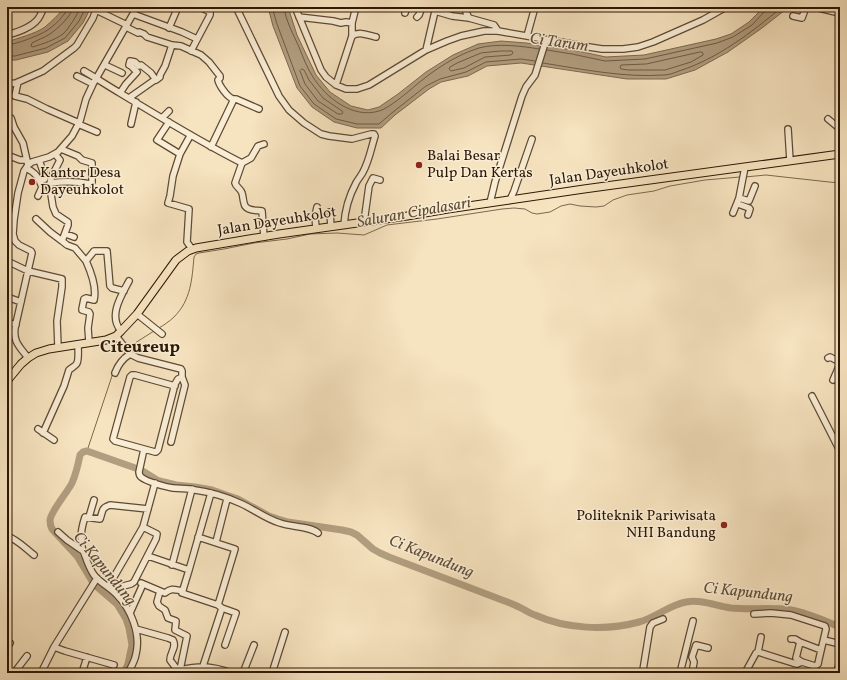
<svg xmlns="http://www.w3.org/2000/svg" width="847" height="680" font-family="Vollkorn,serif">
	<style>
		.water { fill: #b19e80; stroke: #7c684f }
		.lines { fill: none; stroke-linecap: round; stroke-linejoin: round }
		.shore { stroke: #6e5a43; stroke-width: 1 }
		.stream { stroke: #7c684f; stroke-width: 1 }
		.river { stroke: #b19e80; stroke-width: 7 }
		.minor-casing { stroke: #5e4a34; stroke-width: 8 }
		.major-casing { stroke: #2c1706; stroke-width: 9 }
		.minor { stroke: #f9edd5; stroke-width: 5.5 }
		.major { stroke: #f6e3bf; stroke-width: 7 }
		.poi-dot { fill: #8f2418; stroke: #f9edd5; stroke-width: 1.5 }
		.labels { text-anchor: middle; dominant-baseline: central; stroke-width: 3; stroke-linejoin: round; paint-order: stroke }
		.poi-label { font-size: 15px; fill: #2c1706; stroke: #f9edd5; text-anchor: start }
		.street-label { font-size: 15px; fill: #2c1706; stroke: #f9edd5 }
		.water-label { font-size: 16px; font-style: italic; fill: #614d37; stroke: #f9edd5 }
		.quarter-label { font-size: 17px; font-weight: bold; fill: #2c1706; stroke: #f9edd5 }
	</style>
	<rect width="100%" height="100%" fill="#f6e3bf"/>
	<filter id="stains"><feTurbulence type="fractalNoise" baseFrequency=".005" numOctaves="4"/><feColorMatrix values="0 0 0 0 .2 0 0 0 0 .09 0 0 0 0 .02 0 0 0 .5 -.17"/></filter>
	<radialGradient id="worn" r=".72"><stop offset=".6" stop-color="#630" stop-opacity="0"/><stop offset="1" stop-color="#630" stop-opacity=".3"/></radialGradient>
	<!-- water -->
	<path class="water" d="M 65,7 L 91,7 L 83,23 L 68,41 L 48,52 L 16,60 L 7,60 L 7,42 C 18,38 35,34 45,27 C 52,21 59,14 65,7 Z
		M 268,7 L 288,7 L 297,35 L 316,75 L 330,92 L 351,106 L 368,110 L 379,107 L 398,94 L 426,72 L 453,55 L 478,44 L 501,41 L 526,43 L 573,50 L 606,57 L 644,55 L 716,39 L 731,34 L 749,22 L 764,7 L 787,7 L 785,10 L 762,28 L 728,52 L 695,70 L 666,79 L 627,79 L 521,63 L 487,66 L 468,76 L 441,82 L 429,89 L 395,115 L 381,128 L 357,128 L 334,122 L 312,107 L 297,88 L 273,26 Z"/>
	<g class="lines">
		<!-- shore -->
		<path class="shore" d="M 73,7 C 72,16 57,29 50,34 C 44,38 37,40 32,43 L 31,46 L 33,47 C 42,44 55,40 63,34 C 70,27 76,16 81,7
			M 272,7 L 277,24 L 300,86 L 314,104 L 336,119 L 357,124 L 379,124 L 393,112 L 426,86 L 440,79 L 466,72 L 486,62 L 521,59 L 535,61
			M 284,7 C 285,19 294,36 299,47 C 303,57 307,68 313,77 C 326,98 353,119 379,111 C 388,109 408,92 416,85 C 434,70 456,55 479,48 C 496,43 522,46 539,49
			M 7,45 C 17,44 38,36 46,31 C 53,27 67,14 68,7
			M 547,50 L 572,54 L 605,61 L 645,59 L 717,43 L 733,37 L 752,25 L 765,11 L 766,7
			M 501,51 L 512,51 L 513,53 L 511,55 L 485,57 L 464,68 L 451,71 L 449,69 L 450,67 L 457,63 L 481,53 Z
			M 701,52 L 703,53 L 703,55 L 691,62 L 665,70 L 628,70 L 621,69 L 620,67 L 621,65 L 646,64 Z
			M 7,56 L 15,56 L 46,48 L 65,38 L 79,21 L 86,7
			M 543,63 C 581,69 625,78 664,75 C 669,75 674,73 679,71 C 717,59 751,33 782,7
			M 302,69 L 304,70 L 309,80 L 323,98 L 342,111 L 343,112 L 342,114 L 338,114 L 318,101 L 305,84 L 300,71 Z"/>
		<!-- stream -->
		<path class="stream" d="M 745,177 L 766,175 L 829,182 L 840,183
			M 159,328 C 164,325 170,321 174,317 C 191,300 192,279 194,257 L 196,254 L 199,253 L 224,249 L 254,243 L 287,239 L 310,234 L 337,233 L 364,235 L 387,225 L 437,219 L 502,209 L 514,208 L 525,209 L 532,213 L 537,214 L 550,212 L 561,206 L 570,204 L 580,206 L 596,207 L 604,206 L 613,200 L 627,195 L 654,191 L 670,186 L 705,180 L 740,177
			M 129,348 L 135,343 L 154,331
			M 87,451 L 113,373"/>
		<!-- river -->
		<path class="river" d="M 124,673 L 128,664 L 132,645 L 129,628 L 126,619 L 117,604 L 95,585 L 92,581 L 77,556 L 52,529 C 51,527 50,524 50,520 C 51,511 67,493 72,483 C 76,474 78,465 80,455 L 83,452 L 87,451 L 141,470 L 157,480 L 164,482 L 176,485 L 195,487 L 212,490 L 229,496 L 238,499 L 269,516 L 278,519 L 288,522 L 342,530 L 351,532 L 357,535 L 373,549 L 380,553 L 389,557 L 502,600 C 508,602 513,604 519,607 C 524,609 529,613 535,615 C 566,629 606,631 639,622 C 655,618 669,605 686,602 C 701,599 716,606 731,608 C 751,610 772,607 791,610 C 808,613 825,621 840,627"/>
		<!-- minor casing -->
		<g class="minor-casing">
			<path id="minor" d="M 236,7 L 279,96 L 289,110 L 304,123 L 321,134 L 329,136 L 352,139 L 371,134 L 374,134 L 375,136 C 371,149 369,161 363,172 C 361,176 358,179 356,183 C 349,196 345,209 344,225
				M 295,7 L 321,70 L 326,77 L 336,85 L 346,89 L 357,89 L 369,85 L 426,50 L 447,41 L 461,36 L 484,31 L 498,31 L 589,47 L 602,49 L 623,49 L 638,47 L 653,42 L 703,20 L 726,7
				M 466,7 L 466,12 L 469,18
				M 815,7 L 831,11 L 832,7
				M 96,10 L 127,25
				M 435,11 L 452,16 L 469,18 L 494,25 L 498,31
				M 831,11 L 840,13
				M 405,13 L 407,7
				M 133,14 L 182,32 L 197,39
				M 793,16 L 802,18 L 806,7
				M 299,17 L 333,21 L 341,23 L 346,22 L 352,23
				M 417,17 L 419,15 L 422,7
				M 126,27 L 138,33 L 139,32 L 144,34 L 147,37 L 172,45 L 181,46 L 201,55 L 209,62 L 220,76 L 220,78 L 218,80 C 219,85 227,97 233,99 C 234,99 235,99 236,99 L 259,109
				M 169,28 L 178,7
				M 7,35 C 18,32 31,28 38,19 C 41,15 42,11 44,7
				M 352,36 C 359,31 368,35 376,37
				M 527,36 L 535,7
				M 426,50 L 436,7
				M 191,51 L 210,15 L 210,12 L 200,7
				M 105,65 L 122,73
				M 84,71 C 96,78 108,86 120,93 C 160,117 200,142 242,163
				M 77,76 L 93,84
				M 18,82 L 15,96 L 27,99 L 47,109 L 79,123
				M 7,84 L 16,83 L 43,71 L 74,48 L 77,45 L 93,18 L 97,7
				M 336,85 L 352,36 L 352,23 L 356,7
				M 120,93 L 126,84 L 137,72 L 131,66 L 129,65 L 130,61 L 135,62 L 139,66 L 141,65 L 151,73 L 156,80 L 160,77 L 160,75 L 165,66 L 172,45
				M 129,98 L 156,79
				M 162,118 L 169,111
				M 7,119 L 11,118 L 14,127 L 23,143 L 28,165
				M 828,119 L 840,129
				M 169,122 L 157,140 L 180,154 L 173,176 L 170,196 L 168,203 L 189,209 L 187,242 L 192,249
				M 78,124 L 97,132
				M 131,124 L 136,102
				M 788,129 L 790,161
				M 211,147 L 234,99
				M 180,154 L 190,136
				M 7,155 L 20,160 L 27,160
				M 39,160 L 45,177 L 45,179 L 40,181
				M 26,168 C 36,173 38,177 42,187 L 38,196
				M 50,183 C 64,181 77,181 90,184 L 92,182 L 92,163 L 82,160 L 78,156 L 61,149
				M 739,198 L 749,201 L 755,186
				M 510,200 L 514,191 L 532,139
				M 490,203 L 495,182 L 522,96 L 526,87 L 535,75 L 546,40
				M 738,204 L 749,208 L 750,209 L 748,215
				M 330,212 L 331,227
				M 733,213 L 739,198 L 745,167
				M 36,219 L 50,232 L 62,241 L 68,225 L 68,222 L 56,214 L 53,207 L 50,188 L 51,178 L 60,160 L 55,154
				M 364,222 L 369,186 L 373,178 L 380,180
				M 317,229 C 314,221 315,214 317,207
				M 66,234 L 74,237
				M 264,237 L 262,211 C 255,210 245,211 244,203 C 243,200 243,196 242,193 C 241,189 236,187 235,183 L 242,163 L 251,158 L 258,146 L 264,144
				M 62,241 L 67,245 L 75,248 L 86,261 L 94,251 L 107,251 L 110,286 L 112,288 L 124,291
				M 7,261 L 28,271 L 62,279 L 62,287 L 57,321 L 58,347
				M 86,261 C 91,272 97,287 94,300 L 86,298 L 84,299 L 82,309 L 82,310 L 89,312 L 90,314 L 88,328 L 89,342
				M 7,297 L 21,302
				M 137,314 L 162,334
				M 7,322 L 16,325
				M 121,331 C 108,316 121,296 129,281
				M 116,336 L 130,354 L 138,358 L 181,369 L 182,371 L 182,377 L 178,379 L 175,384 L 158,450 L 156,452 L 155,452 L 144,449 L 139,472 C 139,474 139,475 141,477 C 147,482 166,487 173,488 C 180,489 188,488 195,490 C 210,492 227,497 242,504 C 255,510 266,519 280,523 C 291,527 310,526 318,533
				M 28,358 C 20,347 13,342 15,328 L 32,253 L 31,251 L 19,245 L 15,241 L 13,234 L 14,220 L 18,193 L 24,171 L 28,165 L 32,162 L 49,157 L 58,152 L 72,136 L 80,121 L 86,99 L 93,84 L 137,7
				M 828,358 L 830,357 L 840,362
				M 115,373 C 118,365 122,359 130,354
				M 833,380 L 840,364
				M 812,396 L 840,451
				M 38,429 L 54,440
				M 43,433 L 64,386 L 69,370 C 71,368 76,366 77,363 C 79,359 78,349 78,344
				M 171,442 L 185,385 L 182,377
				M 144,449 L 115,441 L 113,439 L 130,377 L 132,375 L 135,375 L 175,386
				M 89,517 L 94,500
				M 58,532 L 67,540 L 83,551
				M 7,536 C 18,540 25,548 34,555
				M 198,537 L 235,549 L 218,605 L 222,608 L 203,666
				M 216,542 L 227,499
				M 148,556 L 189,570 L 211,493
				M 172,565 L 192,489
				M 189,570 L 182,593 L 218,605
				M 141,583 L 160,591
				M 108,587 L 143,527 L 155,483
				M 112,589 L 131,584 L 134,582 L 156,539 L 157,534 L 143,527
				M 222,608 L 236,613 L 225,645
				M 130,613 L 143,584
				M 754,614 L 771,613 L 791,615 L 825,626 L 826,629 L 819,659 L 818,664 L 815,666 L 802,662 L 796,658 L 800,642 L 795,639 L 791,639
				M 136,629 L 168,638 L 173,640 C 177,648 170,652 170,660 L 176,668 L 180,670 C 201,665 211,666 232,673
				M 824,640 L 840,644
				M 800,642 L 821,650
				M 54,647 L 65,651 L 114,665
				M 7,648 L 10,643
				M 758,652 L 793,663 L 797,664 L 802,662
				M 180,670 L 187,636 L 175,630 L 176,621 L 168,618 L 165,610 L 159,606 L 157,602 L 160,591 L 165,593 C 172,587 175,590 183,591
				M 14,673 L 27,656
				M 41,673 L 54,647 L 97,578
				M 82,673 L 87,657
				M 128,673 C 131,667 135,661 136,654 C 141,634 131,609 117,595 C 110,587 100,583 94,575 C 91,571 89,566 87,561 C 86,557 83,552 82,547 C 80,538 82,526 85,517 L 100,519 C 103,511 101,508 110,505 L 148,509
				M 243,673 L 254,645
				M 272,673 L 285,632
				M 651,673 L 644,672 L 643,670 L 650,627 L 653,623 L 663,619
				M 680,673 L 693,621
				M 692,673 L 694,662 L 692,657 L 696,645 L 708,648
				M 745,673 L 756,653 L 758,652 L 761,637
				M 837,673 L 840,660"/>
		</g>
		<!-- major casing -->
		<g class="major-casing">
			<path id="major" d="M 7,381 L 21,364 L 28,358 L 36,353 L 49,349 L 106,340 L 116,336 L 121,331 L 137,314 L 176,260 L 188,251 L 196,248 L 279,234 L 407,216 L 448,209 L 584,189 L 840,154
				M 7,672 L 8,673"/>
		</g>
		<!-- minor -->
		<use href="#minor" class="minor"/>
		<!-- major -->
		<use href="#major" class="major"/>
	</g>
	<!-- markers -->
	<g class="poi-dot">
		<circle cx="419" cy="165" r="4"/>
		<circle cx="32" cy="182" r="4"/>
		<circle cx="724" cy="525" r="4"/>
	</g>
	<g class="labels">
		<!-- poi labels -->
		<g class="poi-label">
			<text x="427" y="156">Balai Besar<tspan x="427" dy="17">Pulp Dan Kertas</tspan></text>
			<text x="40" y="173">Kantor Desa<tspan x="40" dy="17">Dayeuhkolot</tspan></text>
			<text x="716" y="516" text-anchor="end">Politeknik Pariwisata<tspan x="716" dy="17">NHI Bandung</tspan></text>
		</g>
		<!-- street labels -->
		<g class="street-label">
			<text transform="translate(609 173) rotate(-8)">Jalan Dayeuhkolot</text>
			<text transform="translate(277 222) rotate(-9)">Jalan Dayeuhkolot</text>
		</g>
		<!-- water labels -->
		<g class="water-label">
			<text transform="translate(559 43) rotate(8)">Ci Tarum</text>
			<text transform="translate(414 213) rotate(-10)">Saluran Cipalasari</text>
			<text transform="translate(431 557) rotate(22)">Ci Kapundung</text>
			<text transform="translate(104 569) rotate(51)">Ci Kapundung</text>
			<text transform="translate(748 593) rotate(6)">Ci Kapundung</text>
		</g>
		<!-- quarter labels -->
		<g class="quarter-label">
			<text x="140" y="347">Citeureup</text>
		</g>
	</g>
	<!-- margin -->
	<rect width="847" height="680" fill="none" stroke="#f6e3bf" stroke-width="24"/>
	<rect x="8" y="8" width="831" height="664" fill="none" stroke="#2c1706" stroke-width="2"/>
	<rect x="12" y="12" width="823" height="656" fill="none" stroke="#2c1706"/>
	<rect width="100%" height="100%" filter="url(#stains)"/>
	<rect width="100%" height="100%" fill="url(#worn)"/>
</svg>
